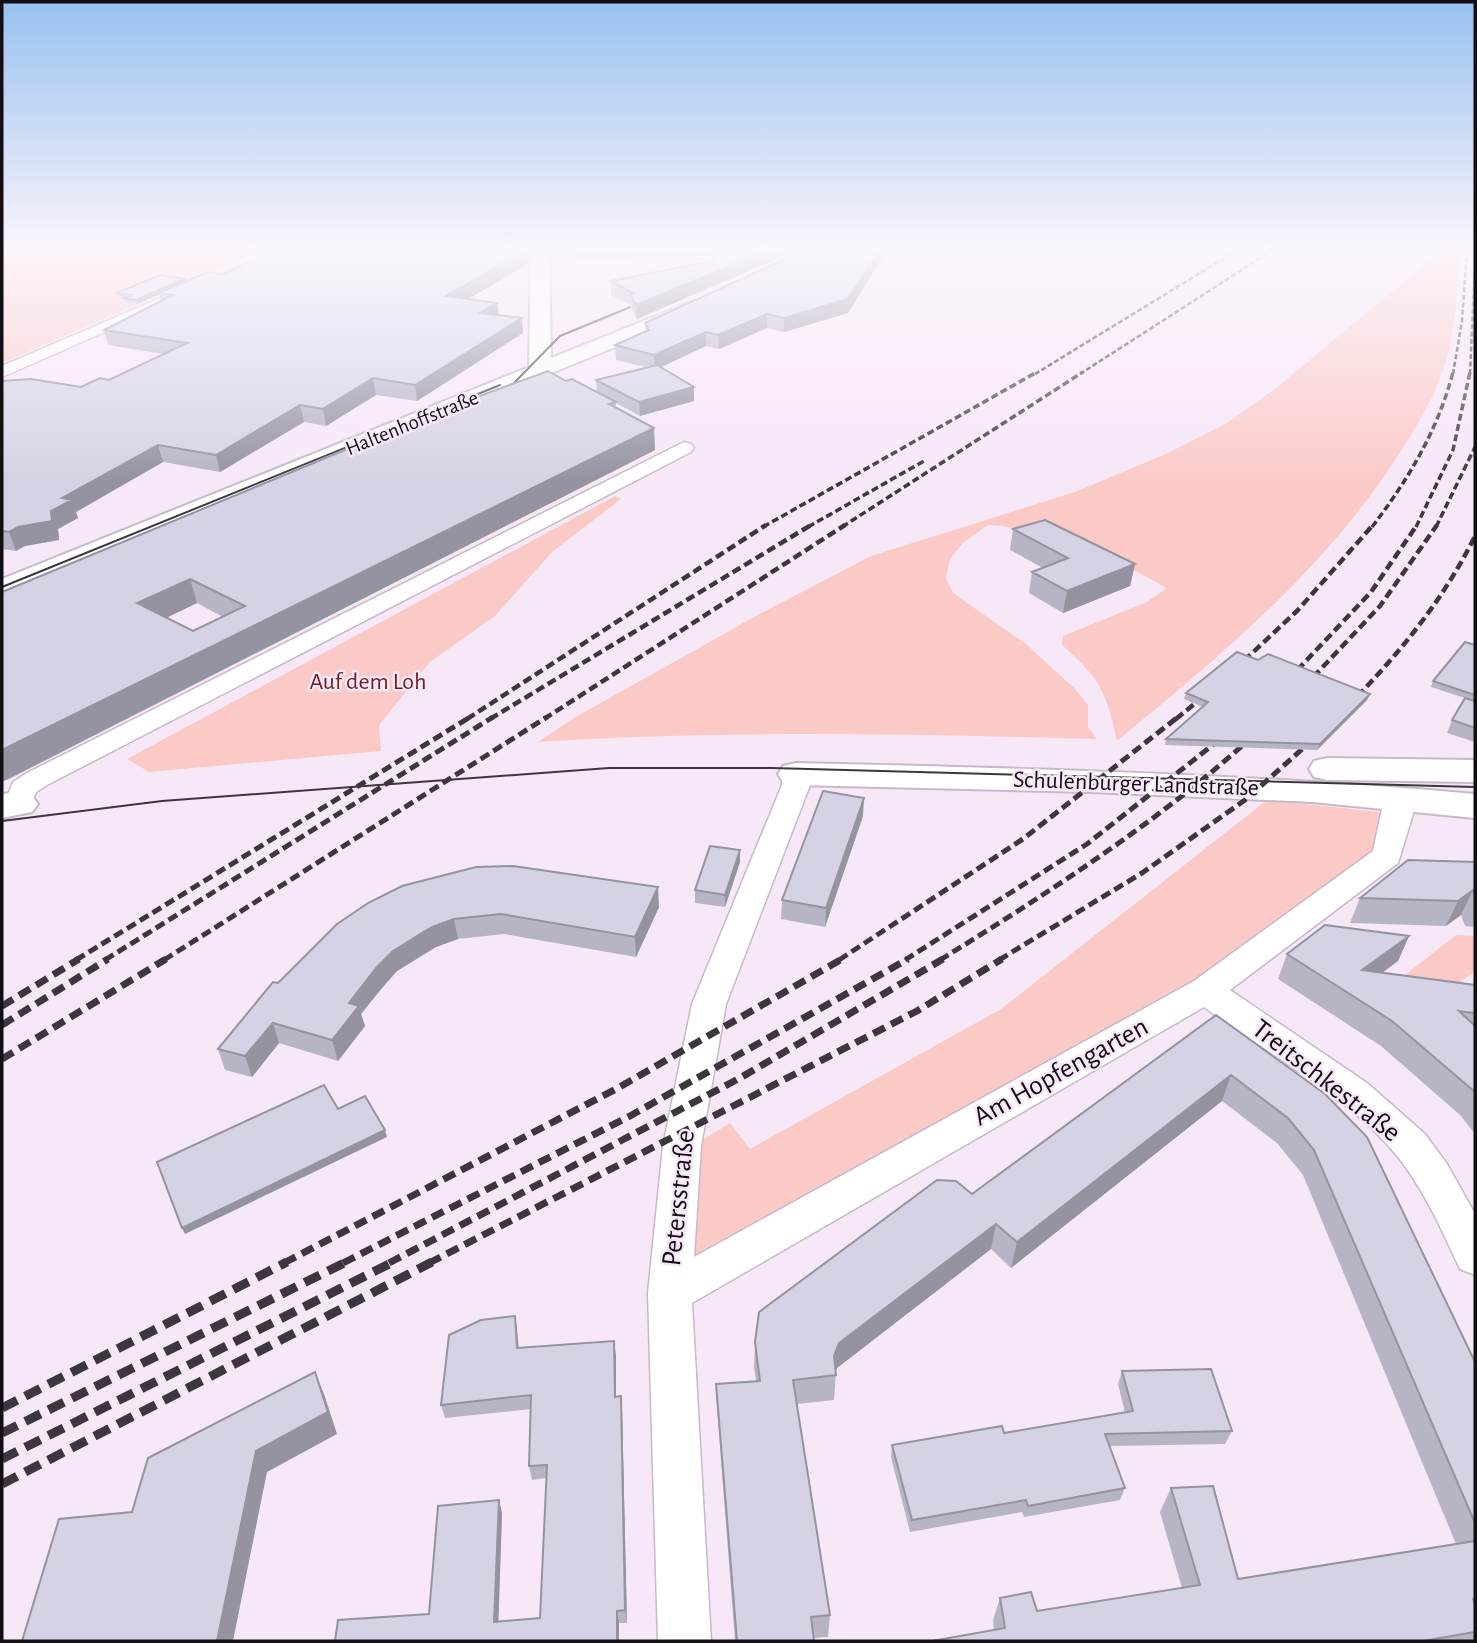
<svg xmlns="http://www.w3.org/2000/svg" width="1477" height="1643" font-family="'Alegreya Sans',sans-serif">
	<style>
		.green { fill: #fbcac7 }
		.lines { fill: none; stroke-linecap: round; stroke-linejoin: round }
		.street-casing { stroke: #c7b9c9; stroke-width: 3 }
		.secondary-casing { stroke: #c7b9c9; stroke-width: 4 }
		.street { fill: #fff; fill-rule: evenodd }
		.secondary { fill: #fff; fill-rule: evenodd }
		.tram { stroke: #3d363e; stroke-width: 2 }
		.rail-far5 { stroke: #3d363e; stroke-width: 2.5; stroke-dasharray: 5 2.5; stroke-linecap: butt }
		.rail-far4 { stroke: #3d363e; stroke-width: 3.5; stroke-dasharray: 7 3.5; stroke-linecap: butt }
		.rail-far3 { stroke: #3d363e; stroke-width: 4.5; stroke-dasharray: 9 4.5; stroke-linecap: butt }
		.rail-far2 { stroke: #3d363e; stroke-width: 5; stroke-dasharray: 10 5; stroke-linecap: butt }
		.rail-far1 { stroke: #3d363e; stroke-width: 7; stroke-dasharray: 13 7; stroke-linecap: butt }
		.rail { stroke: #3d363e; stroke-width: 9; stroke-dasharray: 17 9; stroke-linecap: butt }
		.wall { fill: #b7b5c5; fill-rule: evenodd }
		.shaded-wall { fill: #9593a0 }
		.building { fill: #d5d2e5; stroke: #9593a0; stroke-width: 2; fill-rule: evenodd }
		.labels { text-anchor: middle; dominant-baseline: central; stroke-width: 5; stroke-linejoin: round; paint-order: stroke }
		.far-street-label { font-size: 21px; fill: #130e14; stroke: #f7e8f8 }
		.park-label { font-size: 24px; fill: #731b1f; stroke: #f7e8f8 }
		.street-label { font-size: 24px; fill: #130e14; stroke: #f7e8f8 }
		.near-street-label { font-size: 28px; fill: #130e14; stroke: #f7e8f8 }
	</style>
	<rect width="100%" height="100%" fill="#f7e8f8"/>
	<!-- green -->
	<path class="green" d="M 2,251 L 262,251 L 2,363 Z
		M 1441,251 L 1460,251 C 1458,285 1456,323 1447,357 C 1437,394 1416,428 1395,460 C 1322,572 1219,657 1117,741 C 1107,693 1099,677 1062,645 L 1063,636 L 1147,602 L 1167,588 L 1089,546 L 1003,526 L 988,525 L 963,543 L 950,559 L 946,578 L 953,593 L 1026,644 L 1074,688 L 1088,705 L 1088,727 L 1097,739 C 910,734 725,730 538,742 L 574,718 L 754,617 L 871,556 L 1075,492 L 1166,454 L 1227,423 L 1276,388 Z
		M 615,496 L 621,499 L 552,552 L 495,616 L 430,662 L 379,725 L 381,751 L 149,772 L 127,759 Z
		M 1267,800 L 1398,814 L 1387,856 L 1206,990 L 670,1293 L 681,1153 L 730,1123 L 750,1149 L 1001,1009 Z
		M 1456,935 L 1475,936 L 1475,971 L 1437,1000 L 1400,979 Z"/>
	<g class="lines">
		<!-- street casing -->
		<g class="street-casing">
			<path id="street" d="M 191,285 L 198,289 L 196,292 L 2,377 L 2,366 Z
				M 684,442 L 691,444 L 694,448 L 691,452 L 47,785 L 36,792 L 29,810 L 19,813 L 9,810 L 4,804 L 13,782 L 27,773 Z
				M 796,765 L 806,768 L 810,774 L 810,785 L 726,1004 L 701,1146 L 694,1257 L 1194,981 L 1373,851 L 1384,799 L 1389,793 L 1399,790 L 1409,793 L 1414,799 L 1413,814 L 1398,863 L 1230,990 L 1367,1083 L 1425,1134 L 1447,1164 L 1475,1214 L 1475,1275 L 1460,1269 C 1442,1231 1425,1191 1398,1157 C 1347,1094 1268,1055 1204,1007 L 692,1303 L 711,1641 L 658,1641 L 648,1293 L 663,1146 L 692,1004 L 782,785 L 782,774 L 786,768 Z"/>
		</g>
		<!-- secondary casing -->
		<g class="secondary-casing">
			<path id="secondary" d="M 531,251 L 549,251 L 551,358 L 686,304 L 693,302 L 703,308 L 700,312 L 2,599 L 2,579 L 529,367 Z
				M 1327,758 L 1475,760 L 1475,782 L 1327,780 L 1314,777 L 1309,769 L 1314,761 Z
				M 796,763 C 1023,768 1249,774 1475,794 L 1475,818 L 1312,802 L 1091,792 L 796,785 L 783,782 L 778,774 L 783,766 Z
				M 19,792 L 32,796 L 38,804 L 32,812 L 2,818 L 2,794 Z"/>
		</g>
		<!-- street -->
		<use href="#street" class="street"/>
		<!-- secondary -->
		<use href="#secondary" class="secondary"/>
		<!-- tram -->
		<path class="tram" d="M 491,394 L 513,384 L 560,336 L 650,299
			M 2,587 L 500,385
			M 2,821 L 162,801 L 609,768 L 772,768 L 1475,787"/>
		<!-- rail-far5 -->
		<path class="rail-far5" d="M 1035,374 L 1236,251
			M 1080,374 L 1271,251
			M 1453,374 L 1462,321 L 1467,251
			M 1470,374 L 1475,262"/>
		<!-- rail-far4 -->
		<path class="rail-far4" d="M 763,527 L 1037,372
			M 808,527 L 924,461
			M 842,527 L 1083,372
			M 1372,527 C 1408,480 1438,430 1453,372
			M 1416,527 L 1453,450 L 1470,372
			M 1436,527 L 1475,447"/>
		<!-- rail-far3 -->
		<path class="rail-far3" d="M 1234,670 L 1297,611 L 1373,525
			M 1288,680 L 1371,592 L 1417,525
			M 1304,687 L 1380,606 L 1437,525
			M 1348,706 C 1398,655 1443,601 1475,536
			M 467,719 L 766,525
			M 490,719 L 811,525
			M 544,719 L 845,525
			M 1176,719 L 1210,691"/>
		<!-- rail-far2 -->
		<path class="rail-far2" d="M 76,960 L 470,717
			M 105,960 L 493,717
			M 164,960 L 547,717
			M 839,960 L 1023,839 L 1178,717
			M 905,960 L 1087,844 L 1228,733
			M 940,960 C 1045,895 1166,817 1256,733
			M 999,960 L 1142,873 L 1245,800 L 1318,735"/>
		<!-- rail-far1 -->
		<path class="rail-far1" d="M 2,1006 L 79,959
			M 2,1025 L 108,959
			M 2,1059 L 166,959
			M 284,1263 L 616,1089 L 842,959
			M 343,1263 L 630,1116 L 908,959
			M 389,1263 L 740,1078 L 943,959
			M 429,1263 L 917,1011 L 1002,959"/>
		<!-- rail -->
		<path class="rail" d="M 2,1408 L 287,1262
			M 2,1433 L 346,1262
			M 2,1459 L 393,1262
			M 2,1484 L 432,1262"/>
	</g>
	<!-- wall -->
	<path class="wall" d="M 273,251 L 528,251 L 528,264 L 468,299 L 497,303 L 499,315 L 523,333 L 417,401 L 376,395 L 326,426 L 304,422 L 220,472 L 163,462 L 76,512 L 78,518 L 58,529 L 59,540 L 25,546 L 16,551 L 2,549 L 2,381 L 81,387 L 109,380 L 163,354 L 108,345 L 104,330 L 161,301 L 159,294 L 137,304 L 125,302 L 124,298 L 118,297 L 117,293 L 184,279 L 185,282 L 223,274 Z
		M 574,251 L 795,251 L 637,319 L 631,308 L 631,305 L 611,295 L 611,281 L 711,262 L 711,256 L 575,261 Z
		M 803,251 L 884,251 L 883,256 L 848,313 L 784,332 L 767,328 L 719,349 L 706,346 L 660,367 L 694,401 L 640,416 L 616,403 L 616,408 L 654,428 L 655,450 L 7,780 L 2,592 L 566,381 L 597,392 L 596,380 L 646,367 L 616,360 L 615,345 L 646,332 L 645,323 ZM 197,603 L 223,617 L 193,631 L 166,618 Z
		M 1013,529 L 1135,564 L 1130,586 L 1063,613 L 1029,593 L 1032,572 L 1043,568 L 1010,550 Z
		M 1475,645 L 1475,742 L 1447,733 L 1452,720 L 1465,698 L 1431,687 L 1433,681 Z
		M 1186,693 L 1367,700 L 1317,750 L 1165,745 L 1166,739 L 1203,707 L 1184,699 Z
		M 863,816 L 825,927 L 781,919 L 782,900 Z
		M 740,862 L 725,907 L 695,903 L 695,890 Z
		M 1475,862 L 1475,927 L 1465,926 L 1461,915 L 1446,926 L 1350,923 L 1360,898 Z
		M 513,866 L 659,907 L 636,957 L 504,934 L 458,939 L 436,947 L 397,971 L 382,988 L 361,1014 L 365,1026 L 338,1061 L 279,1043 L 252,1077 L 225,1070 L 218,1049 L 278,983 Z
		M 1409,936 L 1398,961 L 1382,973 L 1475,985 L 1475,1134 L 1460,1115 L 1381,1046 L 1278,979 L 1287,954 Z
		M 1216,1015 L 1475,1362 L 1475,1641 L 932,1641 L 994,1630 L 993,1620 L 1000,1598 L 1037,1611 L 1182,1588 L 1160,1512 L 1171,1488 L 1238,1579 L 1456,1544 L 1303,1175 L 1277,1143 L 1222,1101 L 1011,1268 L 991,1249 L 837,1368 L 836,1371 L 834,1400 L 797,1404 L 830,1615 L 828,1637 L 814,1638 L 814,1641 L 735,1641 L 717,1408 L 716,1384 L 756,1381 L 754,1367 L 755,1342 L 972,1194 Z
		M 515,1316 L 517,1330 L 519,1348 L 616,1355 L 616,1397 L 622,1410 L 627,1623 L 619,1623 L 619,1641 L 429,1614 L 499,1500 L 502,1513 L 498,1622 L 540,1618 L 547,1478 L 532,1480 L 529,1466 L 531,1409 L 445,1418 L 441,1405 Z
		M 1122,1371 L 1232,1431 L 1225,1444 L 1109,1446 L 1125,1488 L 1120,1500 L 1024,1517 L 1022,1512 L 910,1532 L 891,1457 L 892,1445 L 1004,1433 L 1125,1413 L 1118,1384 Z"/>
	<!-- shaded-wall -->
	<path class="shaded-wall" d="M 525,251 L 528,251 L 528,264 L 448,311 L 446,296 Z
		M 766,251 L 795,251 L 637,319 L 636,305 Z
		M 879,251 L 884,251 L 883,256 L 848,313 L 784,332 L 784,318 Z
		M 184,279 L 185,283 L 137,304 L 136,300 Z
		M 497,303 L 499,317 L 480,313 Z
		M 767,314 L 767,328 L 719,349 L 718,335 Z
		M 522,318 L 523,333 L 417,401 L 415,385 Z
		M 706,332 L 706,346 L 655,370 L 654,355 Z
		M 373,378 L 376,395 L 326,426 L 323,409 Z
		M 694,387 L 694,401 L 640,416 L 639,402 Z
		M 300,405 L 304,422 L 220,472 L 216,455 Z
		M 654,428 L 655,450 L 2,782 L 2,750 Z
		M 158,445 L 163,462 L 76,512 L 78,518 L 58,529 L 59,540 L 25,546 L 16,551 L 9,532 L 51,511 L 62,498 Z
		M 1135,564 L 1130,586 L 1063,613 L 1067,591 Z
		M 190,579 L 197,603 L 145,628 L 137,603 Z
		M 1370,694 L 1367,700 L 1317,750 L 1320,744 Z
		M 864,798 L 863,816 L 825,927 L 826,908 Z
		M 740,850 L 740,862 L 725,907 L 725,895 Z
		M 658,887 L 659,907 L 636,957 L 635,937 Z
		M 1473,890 L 1461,915 L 1446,926 L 1458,901 Z
		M 454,919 L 458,939 L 436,947 L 397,971 L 382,988 L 361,1014 L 365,1026 L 338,1061 L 332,1040 L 349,1003 L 377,967 L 393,951 L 432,927 Z
		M 1409,936 L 1398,961 L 1351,995 L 1362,970 Z
		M 273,1023 L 279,1043 L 252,1077 L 245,1056 Z
		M 1231,1075 L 1222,1101 L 1011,1268 L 1017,1242 Z
		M 385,1130 L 387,1137 L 185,1234 L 182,1228 Z
		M 996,1224 L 991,1249 L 837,1368 L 834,1375 L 834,1356 L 839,1343 Z
		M 515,1316 L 517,1330 L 519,1362 L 517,1348 Z
		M 614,1341 L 616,1355 L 616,1410 L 615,1397 Z
		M 315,1372 L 324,1394 L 337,1434 L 267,1472 L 233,1641 L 217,1641 L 256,1451 Z
		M 621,1396 L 622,1410 L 627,1623 L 625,1610 Z
		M 499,1500 L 502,1513 L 498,1635 L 494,1622 Z
		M 617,1611 L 619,1623 L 619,1641 L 617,1641 Z"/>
	<!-- building -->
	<path class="building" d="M 273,251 L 525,251 L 446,296 L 497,303 L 480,313 L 522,318 L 415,385 L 373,378 L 323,409 L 300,405 L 216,455 L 158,445 L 62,498 L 72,500 L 51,511 L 52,521 L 18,527 L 9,532 L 2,531 L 2,381 L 31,379 L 81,387 L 100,378 L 109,380 L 187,343 L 104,330 L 173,295 L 159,293 L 208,272 L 223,274 Z
		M 711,251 L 766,251 L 636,305 L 630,294 L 633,293 L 611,281 L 713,261 Z
		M 803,251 L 879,251 L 848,299 L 784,318 L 767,314 L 718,335 L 706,332 L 654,355 L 615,345 L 649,330 L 645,323 Z
		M 160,275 L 184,279 L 136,300 L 124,298 L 131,295 L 117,293 Z
		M 657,365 L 694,387 L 639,402 L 596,380 Z
		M 548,371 L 566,381 L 572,379 L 616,402 L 609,404 L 654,428 L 2,750 L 2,592 L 444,409 ZM 190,579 L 245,606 L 193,631 L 137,603 Z
		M 1045,520 L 1135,564 L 1067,591 L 1032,572 L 1068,558 L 1013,529 Z
		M 1465,642 L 1475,645 L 1475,695 L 1433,681 Z
		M 1237,652 L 1258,660 L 1268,654 L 1370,694 L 1320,744 L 1166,739 L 1208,702 L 1186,693 Z
		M 1465,698 L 1475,701 L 1475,728 L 1452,720 Z
		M 823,791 L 864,798 L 826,908 L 782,900 Z
		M 710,846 L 740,850 L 725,895 L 695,890 Z
		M 1408,860 L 1475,862 L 1475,896 L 1473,890 L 1458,901 L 1360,898 Z
		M 513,866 L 658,887 L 635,937 L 501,914 L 454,919 L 432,927 L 393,951 L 377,967 L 349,1003 L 359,1006 L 332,1040 L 273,1023 L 245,1056 L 218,1049 L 273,982 L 278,983 L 337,924 L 368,903 L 402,886 L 476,867 Z
		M 1325,925 L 1409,936 L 1362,970 L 1475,985 L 1475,1013 L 1459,1011 L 1475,1026 L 1475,1092 L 1392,1021 L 1287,954 Z
		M 1216,1015 L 1325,1094 L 1367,1137 L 1475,1362 L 1475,1523 L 1314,1150 L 1288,1118 L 1231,1075 L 1017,1242 L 996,1224 L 839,1343 L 834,1356 L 836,1375 L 793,1380 L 830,1615 L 811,1617 L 814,1641 L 737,1641 L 716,1384 L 760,1381 L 755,1342 L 759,1312 L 937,1180 L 956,1181 L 972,1194 Z
		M 324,1085 L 338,1109 L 365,1096 L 385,1130 L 182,1228 L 157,1162 Z
		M 515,1316 L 517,1348 L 614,1341 L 615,1397 L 621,1396 L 625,1610 L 617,1611 L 617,1641 L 335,1641 L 338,1620 L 429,1614 L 438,1506 L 499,1500 L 494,1622 L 540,1618 L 547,1465 L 529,1466 L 531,1395 L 441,1405 L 449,1335 L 481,1320 Z
		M 1211,1369 L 1232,1431 L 1105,1434 L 1125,1488 L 1028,1506 L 1026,1500 L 912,1520 L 892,1445 L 1002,1426 L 1004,1433 L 1133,1411 L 1122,1371 Z
		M 315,1372 L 328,1412 L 256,1451 L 217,1641 L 22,1641 L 59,1519 L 132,1512 L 148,1458 Z
		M 1213,1486 L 1238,1579 L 1475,1541 L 1475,1599 L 1473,1599 L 1475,1604 L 1475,1632 L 1423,1641 L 932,1641 L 1005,1628 L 1000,1598 L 1031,1592 L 1037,1611 L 1200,1585 L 1171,1488 Z"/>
	<!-- sky -->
	<linearGradient id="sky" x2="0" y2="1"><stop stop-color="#98c1ef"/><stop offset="0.52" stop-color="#fbf5fc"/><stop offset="1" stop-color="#fbf5fc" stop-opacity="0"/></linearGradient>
	<rect width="1477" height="481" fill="url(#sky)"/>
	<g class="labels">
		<!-- far-street labels -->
		<g class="far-street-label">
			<text transform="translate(412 423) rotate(-22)">Haltenhoffstraße</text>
		</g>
		<!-- park labels -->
		<g class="park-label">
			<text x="368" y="682">Auf dem Loh</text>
		</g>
		<!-- street labels -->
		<g class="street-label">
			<text transform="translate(1136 784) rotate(2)">Schulenburger Landstraße</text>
		</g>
		<!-- near-street labels -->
		<g class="near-street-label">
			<text transform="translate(1061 1072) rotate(-29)">Am Hopfengarten</text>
			<text transform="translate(1326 1081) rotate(38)">Treitschkestraße</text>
			<text transform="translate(679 1198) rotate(-84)">Petersstraße</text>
		</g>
	</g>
	<!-- border -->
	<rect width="1477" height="1643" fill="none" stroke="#130e14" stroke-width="7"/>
</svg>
